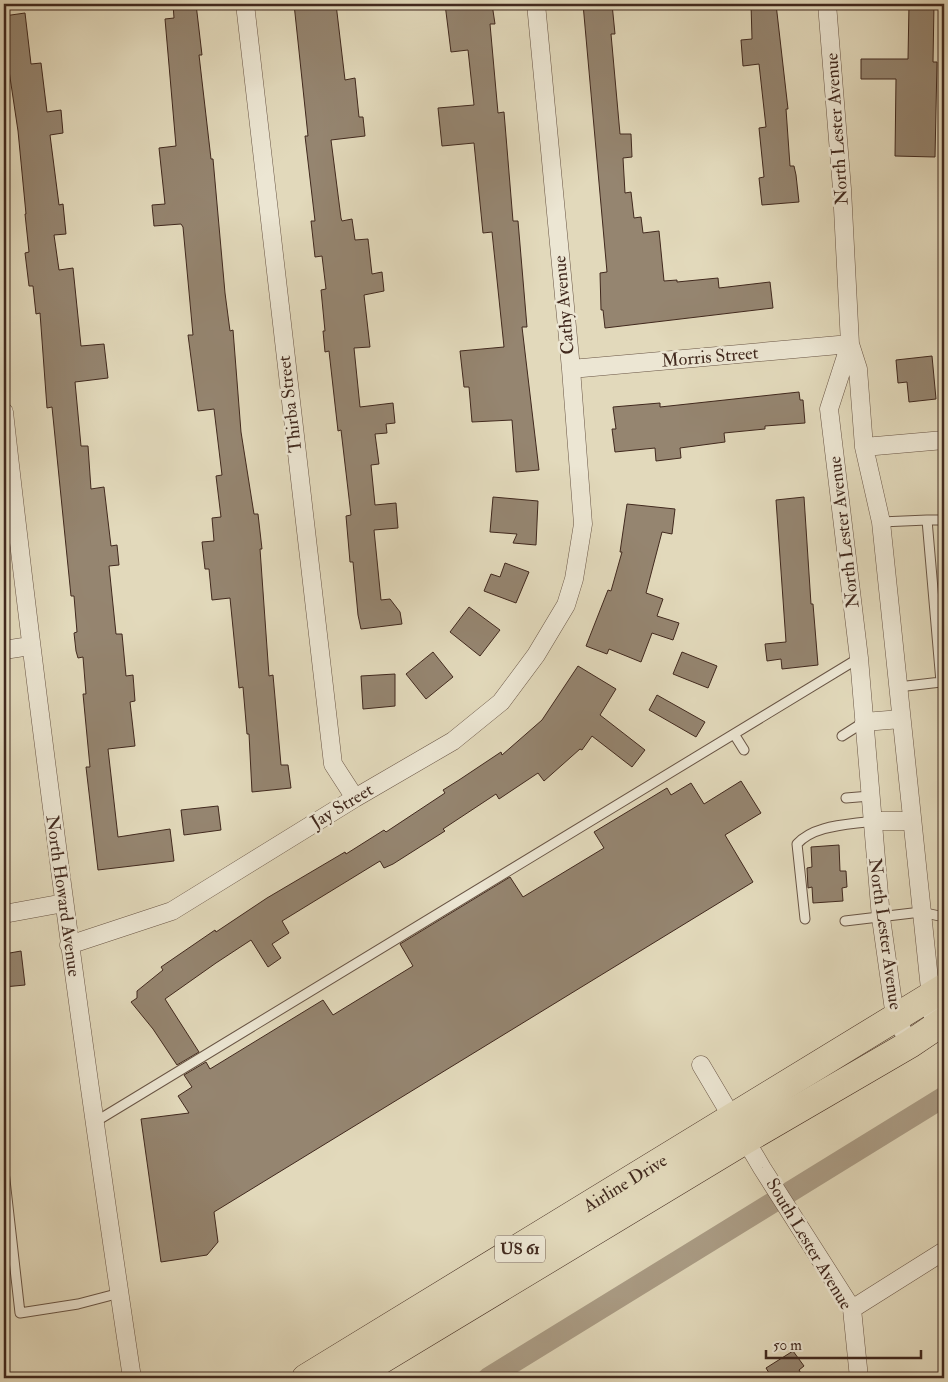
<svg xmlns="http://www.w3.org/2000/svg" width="948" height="1382" font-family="'IM FELL Double Pica',serif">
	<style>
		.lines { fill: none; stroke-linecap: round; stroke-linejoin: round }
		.canal { stroke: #ab9d86; stroke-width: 21 }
		.building { fill: #958570; stroke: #41291e }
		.service-casing { stroke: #695545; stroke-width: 11 }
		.minor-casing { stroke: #695545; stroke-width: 19 }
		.trunk-casing { stroke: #41291e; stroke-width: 29 }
		.service { stroke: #ece6d3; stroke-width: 9 }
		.minor { stroke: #ece6d3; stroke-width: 18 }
		.trunk { stroke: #e2d9bb; stroke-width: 28 }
		.labels { text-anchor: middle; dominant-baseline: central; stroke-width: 5; stroke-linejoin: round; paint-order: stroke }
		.shield { fill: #ece6d3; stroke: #746254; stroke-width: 1 }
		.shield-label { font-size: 16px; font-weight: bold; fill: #41291e }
		.street-label { font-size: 18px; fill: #41291e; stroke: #ece6d3 }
	</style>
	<rect width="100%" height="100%" fill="#e2d9bb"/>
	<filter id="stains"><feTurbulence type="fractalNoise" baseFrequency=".004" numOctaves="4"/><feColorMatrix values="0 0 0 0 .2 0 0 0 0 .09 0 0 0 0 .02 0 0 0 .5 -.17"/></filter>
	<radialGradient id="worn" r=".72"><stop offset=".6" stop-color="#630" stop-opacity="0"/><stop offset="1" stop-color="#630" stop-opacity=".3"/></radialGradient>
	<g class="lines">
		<!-- canal -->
		<path class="canal" d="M 488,1378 L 944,1097"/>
	</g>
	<!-- building -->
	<path class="building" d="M 173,4 L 196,4 L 202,55 L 199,55 L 211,159 L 213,159 L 225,293 L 230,331 L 233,330 L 241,432 L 254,514 L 258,514 L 262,549 L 260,549 L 269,676 L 273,675 L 281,765 L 288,765 L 291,788 L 252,792 L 249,734 L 247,734 L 243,687 L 239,688 L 230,598 L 212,600 L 209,569 L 205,569 L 202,542 L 214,541 L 212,518 L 221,517 L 216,476 L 222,475 L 214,409 L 198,411 L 188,335 L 193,335 L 183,227 L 181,224 L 154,226 L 152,205 L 165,204 L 159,148 L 176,146 L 165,19 L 174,18 Z
		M 294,4 L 336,4 L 345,80 L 355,78 L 359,117 L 363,117 L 365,136 L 331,140 L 341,218 L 342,221 L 352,219 L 355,240 L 368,239 L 372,274 L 382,272 L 384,291 L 364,295 L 370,347 L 354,348 L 360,407 L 393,403 L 395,423 L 386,424 L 387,433 L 375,434 L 379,464 L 371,465 L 375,505 L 396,503 L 398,528 L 374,530 L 381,600 L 390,599 L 400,612 L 402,624 L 361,629 L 358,615 L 353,562 L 350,562 L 346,516 L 351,515 L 341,430 L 338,431 L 329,351 L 325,352 L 323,331 L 325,331 L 321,290 L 326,289 L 322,256 L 315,257 L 311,221 L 315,221 L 305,136 L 308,136 Z
		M 445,4 L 492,4 L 495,24 L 490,24 L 498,113 L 504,112 L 513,221 L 518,221 L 527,327 L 522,327 L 539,470 L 516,472 L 512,420 L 472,422 L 469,387 L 464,387 L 460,351 L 504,347 L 492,232 L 483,233 L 474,143 L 442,146 L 438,108 L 474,105 L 468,50 L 451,52 Z
		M 583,4 L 612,4 L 615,34 L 611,34 L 620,134 L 631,134 L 632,157 L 623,158 L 625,193 L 631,192 L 634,218 L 641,217 L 643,233 L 659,231 L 664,281 L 677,280 L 677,282 L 718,278 L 719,288 L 770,282 L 773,308 L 605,328 L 603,310 L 601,310 L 600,273 L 607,272 Z
		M 751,4 L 776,4 L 788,109 L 786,109 L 790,166 L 794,166 L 796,175 L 799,202 L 762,205 L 759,178 L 764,177 L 759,128 L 766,127 L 759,64 L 743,66 L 741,40 L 752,39 Z
		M 909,4 L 934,4 L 933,62 L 937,62 L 935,157 L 895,156 L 896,79 L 861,79 L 861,59 L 908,59 Z
		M 25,13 L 31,64 L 41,63 L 47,112 L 61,110 L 63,133 L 50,135 L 59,205 L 63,204 L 66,234 L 54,235 L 59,270 L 73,268 L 81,346 L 104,344 L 108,378 L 75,382 L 81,446 L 88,446 L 91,489 L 104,487 L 111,546 L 117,545 L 119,565 L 109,566 L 116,634 L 122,634 L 126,676 L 133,675 L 135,701 L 130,702 L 135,746 L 108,749 L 118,837 L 170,829 L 174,861 L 98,870 L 86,767 L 90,767 L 83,694 L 86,694 L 83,657 L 78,658 L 76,651 L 74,633 L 77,632 L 74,596 L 71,596 L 52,407 L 47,408 L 40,313 L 36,314 L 33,286 L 29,286 L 25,253 L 29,252 L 25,214 L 26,214 L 18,131 L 4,37 L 4,16 Z
		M 932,356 L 936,399 L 909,402 L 907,382 L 898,383 L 896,360 Z
		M 799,392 L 800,400 L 803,400 L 805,423 L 765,426 L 765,429 L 724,433 L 725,442 L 680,448 L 681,458 L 656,461 L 655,448 L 615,452 L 612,429 L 616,429 L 613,407 L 660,403 L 660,407 Z
		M 493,497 L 538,501 L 536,545 L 513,543 L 517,534 L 490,532 Z
		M 804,497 L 811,604 L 813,604 L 818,665 L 782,669 L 781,659 L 767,661 L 765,644 L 786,642 L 776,500 Z
		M 627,504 L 675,509 L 672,534 L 662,532 L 646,593 L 663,599 L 657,616 L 679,623 L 673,640 L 652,633 L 641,662 L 609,649 L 607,654 L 586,646 L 608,590 L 611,591 L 622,552 L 620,552 Z
		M 505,563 L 529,572 L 516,603 L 484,591 L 491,574 L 500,577 Z
		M 469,607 L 500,630 L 480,656 L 450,632 Z
		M 433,652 L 453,677 L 426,699 L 406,674 Z
		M 682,652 L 717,666 L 708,688 L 673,674 Z
		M 578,666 L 616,689 L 600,715 L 645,750 L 632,767 L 592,736 L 582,750 L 580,749 L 544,781 L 538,773 L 499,799 L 496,794 L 443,829 L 445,831 L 393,864 L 384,868 L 380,861 L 282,921 L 289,933 L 272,944 L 281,958 L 268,967 L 251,940 L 216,963 L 165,999 L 199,1052 L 177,1065 L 153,1029 L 131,1002 L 137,998 L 137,991 L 163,970 L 161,967 L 215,930 L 216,932 L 267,898 L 345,852 L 346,854 L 384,830 L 386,832 L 445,793 L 443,790 L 459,780 L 501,752 L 502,755 L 542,720 Z
		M 395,674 L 395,706 L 363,709 L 361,676 Z
		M 657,695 L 705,722 L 696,737 L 649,710 Z
		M 741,781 L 761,813 L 725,835 L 753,882 L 214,1212 L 218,1242 L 207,1255 L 161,1262 L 141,1119 L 189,1113 L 178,1096 L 192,1087 L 184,1075 L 206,1062 L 210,1069 L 323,1000 L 333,1015 L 413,966 L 400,944 L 510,877 L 523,897 L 604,848 L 594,832 L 667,788 L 671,795 L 691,783 L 704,804 Z
		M 218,806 L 221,830 L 184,835 L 181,810 Z
		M 839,845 L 840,871 L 846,871 L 847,887 L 842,888 L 843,901 L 813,903 L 812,887 L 808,888 L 807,868 L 812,867 L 811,847 Z
		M 21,951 L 25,985 L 4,987 L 4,954 Z
		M 793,1351 L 804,1366 L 799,1370 L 804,1378 L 772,1378 L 766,1368 Z"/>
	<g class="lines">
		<!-- service casing -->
		<g class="service-casing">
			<path id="service" d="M 927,520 L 944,520
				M 881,522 L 927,520 L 941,682 L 944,682
				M 898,687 L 941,682
				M 734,734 L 744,750
				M 842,736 L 864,722
				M 846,798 L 870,796
				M 805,919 L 797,844 C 814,825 847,825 872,821
				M 845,921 L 921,912 L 944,917
				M 95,1122 L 859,658
				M 4,1171 L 20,1313 L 78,1304 L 120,1293"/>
		</g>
		<!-- minor casing -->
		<g class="minor-casing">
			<path id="minor" d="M 245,4 L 333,764 L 355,798
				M 827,4 L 842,189 L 850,344 L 858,369 L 864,447 L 881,522 L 934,1027
				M 850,344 L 829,409 L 859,658 L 881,918 L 895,1017 L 910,1044
				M 571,369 L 850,344
				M 4,412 C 40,735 84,1057 132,1378
				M 864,447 L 944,440
				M 4,650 L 30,646
				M 864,722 L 901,719
				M 872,821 L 912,821
				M 4,914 L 64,903
				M 69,945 L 172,911 L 355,798 L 453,741 L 501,702 L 536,655 L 566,605 L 574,579 L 583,524 L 571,369 L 536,4
				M 701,1065 L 762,1168 L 852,1309 L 859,1378
				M 852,1309 L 944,1251"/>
		</g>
		<!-- trunk casing -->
		<g class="trunk-casing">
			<g id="trunk">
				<path id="s1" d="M 306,1378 L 944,988"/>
				<path d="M 351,1378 L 745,1140 L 910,1044 L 944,1021"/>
			</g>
		</g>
		<!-- service -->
		<use href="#service" class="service"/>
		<!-- minor -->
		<use href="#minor" class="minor"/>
		<!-- trunk -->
		<use href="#trunk" class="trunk"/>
	</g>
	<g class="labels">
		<!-- shield labels -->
		<rect class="shield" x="495" y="1235.5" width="50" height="27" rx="4"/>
		<g class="shield-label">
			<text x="520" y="1249">US 61</text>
		</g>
		<!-- street labels -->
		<g class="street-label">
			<text transform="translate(837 129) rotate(-94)">North Lester Avenue</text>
			<text transform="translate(564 305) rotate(-95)">Cathy Avenue</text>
			<text transform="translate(710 357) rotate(-5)">Morris Street</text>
			<text transform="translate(290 404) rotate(-97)">Thirba Street</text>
			<text transform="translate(844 532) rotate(-97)">North Lester Avenue</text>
			<text transform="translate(342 806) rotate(-31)">Jay Street</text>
			<text transform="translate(63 896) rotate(82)">North Howard Avenue</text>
			<text transform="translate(885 934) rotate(82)">North Lester Avenue</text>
			<text stroke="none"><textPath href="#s1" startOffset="374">Airline Drive</textPath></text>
			<text transform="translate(809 1244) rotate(59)">South Lester Avenue</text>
		</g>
	</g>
	<!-- margin -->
	<rect width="948" height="1382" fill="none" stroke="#e2d9bb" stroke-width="20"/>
	<rect x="5" y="5" width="938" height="1372" fill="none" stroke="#41291e" stroke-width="2.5"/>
	<rect x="10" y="10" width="928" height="1362" fill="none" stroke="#41291e"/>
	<!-- scale -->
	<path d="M766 1350v8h155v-8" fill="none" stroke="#41291e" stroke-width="2.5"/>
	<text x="773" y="1350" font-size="15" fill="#41291e" stroke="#ece6d3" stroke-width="4" paint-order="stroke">50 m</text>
	<rect width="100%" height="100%" filter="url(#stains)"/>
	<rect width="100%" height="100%" fill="url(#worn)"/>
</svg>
